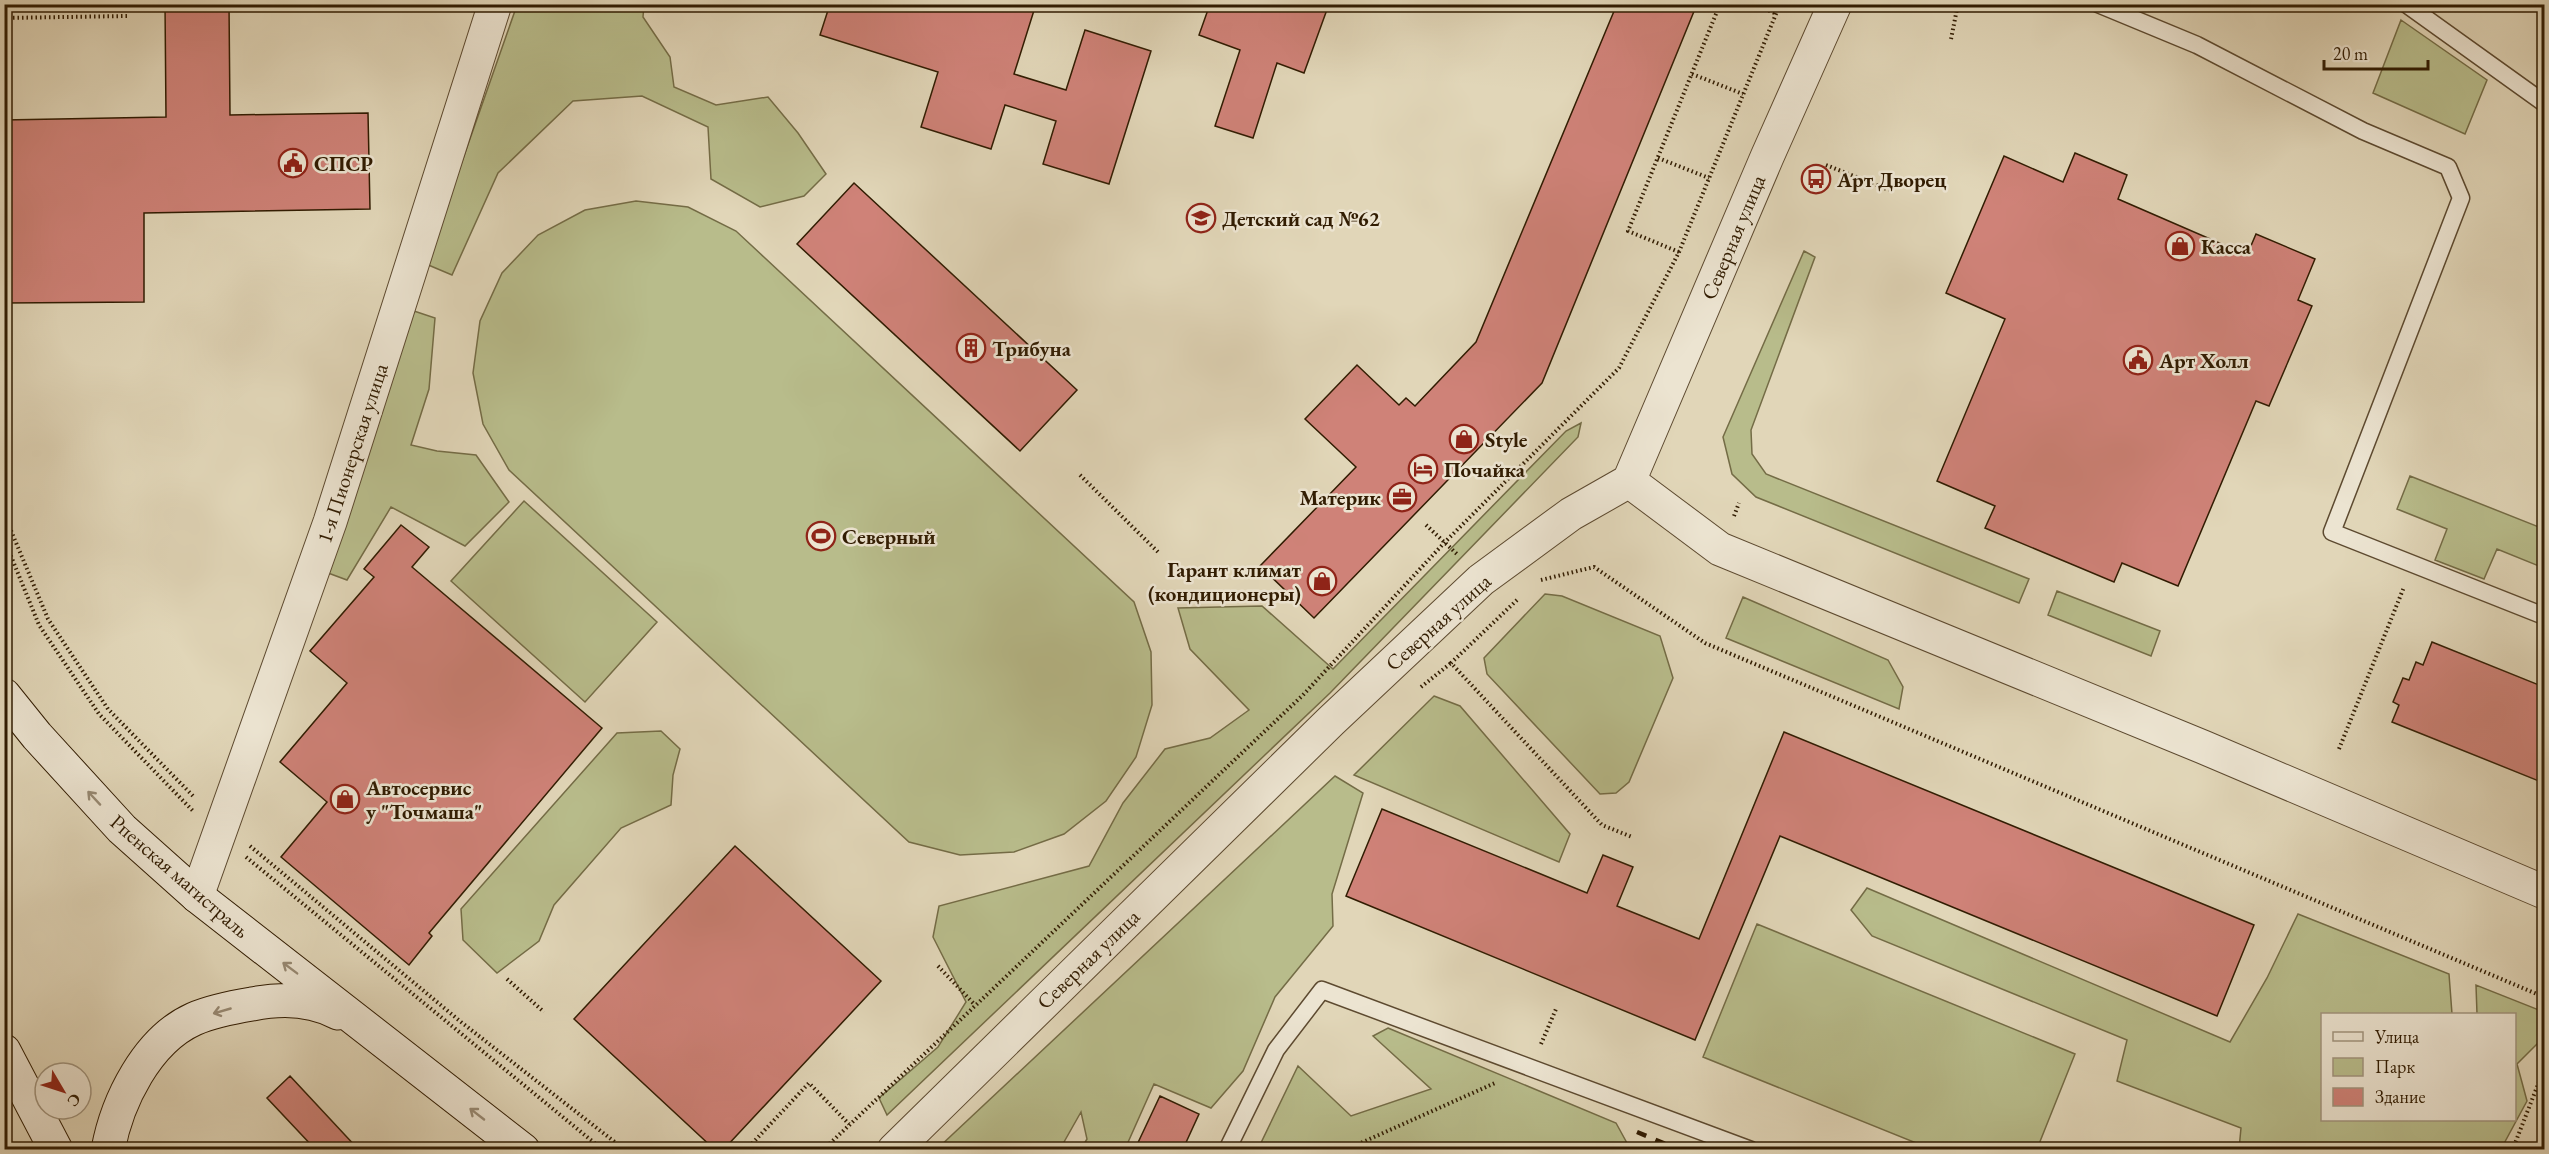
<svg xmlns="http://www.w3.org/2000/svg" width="2549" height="1154" font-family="'EB Garamond',serif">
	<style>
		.green { fill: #b8bc8b; stroke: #746c46; stroke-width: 1.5 }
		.building { fill: #cf8278; stroke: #311c02; stroke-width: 1.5 }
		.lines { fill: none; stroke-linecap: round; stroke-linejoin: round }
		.service-casing { stroke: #5d4a30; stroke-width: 19 }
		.minor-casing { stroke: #5d4a30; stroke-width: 35 }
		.secondary-casing { stroke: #311c02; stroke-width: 35 }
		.path { stroke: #311c02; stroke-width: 4; stroke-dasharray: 1.5 3; stroke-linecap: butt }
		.service { stroke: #ece4d1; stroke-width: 16 }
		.minor { stroke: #ece4d1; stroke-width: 33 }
		.secondary { stroke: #ece4d1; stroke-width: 33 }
		.rail { stroke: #311c02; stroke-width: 4.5; stroke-dasharray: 10 10; stroke-linecap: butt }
		.oneway { stroke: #988a74 }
		.labels { text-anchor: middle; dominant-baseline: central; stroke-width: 5; stroke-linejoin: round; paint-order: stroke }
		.poi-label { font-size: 21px; font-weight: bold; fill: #311c02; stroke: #ece4d1; text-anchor: start }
		.street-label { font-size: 21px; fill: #311c02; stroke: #ece4d1 }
	</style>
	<rect width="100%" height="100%" fill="#e1d6b8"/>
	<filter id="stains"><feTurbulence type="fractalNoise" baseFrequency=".00333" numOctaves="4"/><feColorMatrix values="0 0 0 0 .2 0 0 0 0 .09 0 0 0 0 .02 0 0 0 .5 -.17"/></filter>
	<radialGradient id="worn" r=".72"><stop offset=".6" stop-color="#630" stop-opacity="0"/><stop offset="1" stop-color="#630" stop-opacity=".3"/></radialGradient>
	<!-- green -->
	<path class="green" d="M 517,5 L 644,5 L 643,17 L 670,57 L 674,87 L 716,105 L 768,97 L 798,133 L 826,174 L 804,196 L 760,207 L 711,179 L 708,127 L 642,96 L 573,101 L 498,173 L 452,275 L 426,264 Z
		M 2401,20 L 2487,80 L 2465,134 L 2373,93 Z
		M 636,201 L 688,207 L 736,231 L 1134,602 L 1151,652 L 1152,705 L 1136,757 L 1106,801 L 1064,834 L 1014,852 L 960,855 L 909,842 L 509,470 L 483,424 L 473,373 L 480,321 L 502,273 L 538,235 L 585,210 Z
		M 1804,251 L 1815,257 L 1751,430 L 1752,454 L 1766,474 L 2029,579 L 2019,603 L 1756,497 L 1732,474 L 1723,437 Z
		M 411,310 L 435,318 L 429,389 L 411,445 L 437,451 L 476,455 L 509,502 L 465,546 L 391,507 L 347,580 L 320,570 Z
		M 1581,423 L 1578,437 L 1330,693 L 887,1115 L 879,1098 L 938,1047 L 966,1002 L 933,937 L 939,906 L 1089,866 L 1123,803 L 1165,749 L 1210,738 L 1249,710 L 1190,649 L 1178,608 L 1262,606 L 1333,669 L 1566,431 Z
		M 2410,476 L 2544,529 L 2544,568 L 2497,549 L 2484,579 L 2435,560 L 2447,529 L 2397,509 Z
		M 524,501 L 657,622 L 585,702 L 451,581 Z
		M 2057,591 L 2160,631 L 2151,656 L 2048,615 Z
		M 1545,594 L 1562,596 L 1660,636 L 1673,678 L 1629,782 L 1616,793 L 1600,794 L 1487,674 L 1484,658 Z
		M 1743,597 L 1888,660 L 1903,687 L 1899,709 L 1726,638 Z
		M 1434,696 L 1460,706 L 1570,834 L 1559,862 L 1354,775 Z
		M 661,731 L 680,749 L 673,775 L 671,805 L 621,828 L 554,905 L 539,941 L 497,973 L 463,940 L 461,909 L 617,733 Z
		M 1335,776 L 1363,793 L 1332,894 L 1333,926 L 1275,997 L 1243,1071 L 1211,1108 L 1154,1084 L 1125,1149 L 1081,1149 L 1087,1139 L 1081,1112 L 1060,1149 L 937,1149 Z
		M 1867,888 L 2230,1042 L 2267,978 L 2298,914 L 2449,974 L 2452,1014 L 2322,1014 L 2322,1120 L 2514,1120 L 2514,1014 L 2477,1014 L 2476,985 L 2544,1012 L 2544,1037 L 2517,1064 L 2527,1101 L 2501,1149 L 2239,1149 L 2241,1128 L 2117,1081 L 2127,1040 L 1872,936 L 1851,910 Z
		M 1757,924 L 2075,1054 L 2037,1149 L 1931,1149 L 1703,1057 Z
		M 1388,1028 L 1616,1123 L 1627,1143 L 1643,1149 L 1258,1149 L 1298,1066 L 1351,1116 L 1431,1089 L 1373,1036 Z"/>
	<!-- building -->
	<path class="building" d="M 165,4 L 229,4 L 230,115 L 368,113 L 370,209 L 144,213 L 144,302 L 4,303 L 4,120 L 166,117 Z
		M 830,4 L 1036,4 L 1014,74 L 1066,90 L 1085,30 L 1151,51 L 1109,184 L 1043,164 L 1056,121 L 1005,105 L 991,149 L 921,127 L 938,72 L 820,35 Z
		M 1210,4 L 1329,4 L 1304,73 L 1277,63 L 1253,138 L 1215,126 L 1240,50 L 1199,35 Z
		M 1617,4 L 1697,4 L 1542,383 L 1314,618 L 1260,566 L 1356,467 L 1305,419 L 1357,365 L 1399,405 L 1406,398 L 1415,406 L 1476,342 Z
		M 2075,153 L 2127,175 L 2118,199 L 2247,255 L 2256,234 L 2315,259 L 2298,300 L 2312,306 L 2269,406 L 2256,401 L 2178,586 L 2122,563 L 2114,582 L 1985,528 L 1995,506 L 1937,481 L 2005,319 L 1946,293 L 2004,156 L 2063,182 Z
		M 854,183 L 1077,390 L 1020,451 L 797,244 Z
		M 401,525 L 429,547 L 412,567 L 602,728 L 429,933 L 432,936 L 409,965 L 281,857 L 327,802 L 280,762 L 347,683 L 310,651 L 374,577 L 364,569 Z
		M 2432,642 L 2544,687 L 2544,783 L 2392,722 L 2399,705 L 2393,702 L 2403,678 L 2409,680 L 2416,662 L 2423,665 Z
		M 1784,732 L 2254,925 L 2217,1016 L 1780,836 L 1695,1040 L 1346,896 L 1382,809 L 1587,893 L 1603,855 L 1633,867 L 1617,906 L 1699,939 Z
		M 735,846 L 881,981 L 724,1149 L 714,1149 L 574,1019 Z
		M 290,1076 L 358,1149 L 315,1149 L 267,1098 Z
		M 1160,1096 L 1199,1114 L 1183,1149 L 1135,1149 Z"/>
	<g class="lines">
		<!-- service casing -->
		<g class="service-casing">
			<path id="service" d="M 2098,4 L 2197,45 L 2363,131 L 2448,167 L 2461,198 L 2332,532 L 2544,616
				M 2406,4 L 2544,103
				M 1227,1150 L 1276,1050 L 1322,990 L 1751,1150"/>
		</g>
		<!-- minor casing -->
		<g class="minor-casing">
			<path id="minor" d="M 1629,481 L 1720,549 L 2203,747 L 2544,892
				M 197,896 L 330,522 L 495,4
				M 894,1150 L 1331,721 L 1481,580 L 1571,514 L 1629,481 L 1767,157 L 1835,4"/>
		</g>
		<!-- secondary casing -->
		<g class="secondary-casing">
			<path id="secondary" d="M 4,695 L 37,736 L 122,829 L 197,896 L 523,1150
				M 4,1051 L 56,1150
				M 108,1150 C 117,1101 147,1040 194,1019 C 212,1011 234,1007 252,1004 C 281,998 312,999 338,1013"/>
		</g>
		<!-- path -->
		<path class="path" d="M 1752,4 L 1777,14
			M 4,18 L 127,16
			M 1951,39 L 1958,4
			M 1692,74 L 1743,94
			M 1658,158 L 1709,178
			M 1826,165 L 1889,190
			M 1679,252 L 1628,231 L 1720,4
			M 1080,475 L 1158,552
			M 4,514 L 48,619 L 108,709 L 195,798
			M 1734,516 L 1739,503
			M 1426,525 L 1458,555
			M 4,539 L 39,625 L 99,714 L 193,811
			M 1541,580 L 1594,567 L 1705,643 L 2544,997
			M 1517,600 L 1451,663 L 1602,825 L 1632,837
			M 1421,687 L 1451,663
			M 2339,749 L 2404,587
			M 250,846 L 461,1022 L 625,1150
			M 246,857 L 603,1150
			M 938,966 L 975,1005
			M 507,979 L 544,1012
			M 1541,1044 L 1556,1009
			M 2514,1146 L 2544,1069
			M 746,1150 L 809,1083 L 849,1124
			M 823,1150 L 1303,695 L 1445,542 L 1619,368 L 1679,252 L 1780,4
			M 1345,1150 L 1495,1083"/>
		<!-- service -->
		<use href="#service" class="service"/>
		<!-- minor -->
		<use href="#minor" class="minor"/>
		<!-- secondary -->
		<use href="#secondary" class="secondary"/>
		<!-- rail -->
		<path class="rail" d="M 2524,4 L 2544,19
			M 1637,1132 L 1680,1150"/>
	</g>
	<!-- one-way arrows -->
	<defs><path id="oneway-shaft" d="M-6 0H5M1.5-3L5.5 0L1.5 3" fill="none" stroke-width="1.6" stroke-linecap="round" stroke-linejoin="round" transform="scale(1.5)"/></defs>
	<g class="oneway">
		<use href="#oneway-shaft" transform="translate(94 798) rotate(-133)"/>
		<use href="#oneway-shaft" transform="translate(290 968) rotate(-143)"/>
		<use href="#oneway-shaft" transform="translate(222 1011) rotate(164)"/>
		<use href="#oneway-shaft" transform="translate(477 1114) rotate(-142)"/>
	</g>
	<!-- icons -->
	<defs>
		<g id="civic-ring" transform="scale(1.5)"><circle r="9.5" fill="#ece4d1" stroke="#8f2418" stroke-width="1.5"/><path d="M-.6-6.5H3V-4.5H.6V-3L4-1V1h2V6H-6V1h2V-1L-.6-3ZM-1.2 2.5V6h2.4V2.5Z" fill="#8f2418"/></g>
		<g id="bus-ring" transform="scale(1.5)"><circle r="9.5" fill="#ece4d1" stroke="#8f2418" stroke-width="1.5"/><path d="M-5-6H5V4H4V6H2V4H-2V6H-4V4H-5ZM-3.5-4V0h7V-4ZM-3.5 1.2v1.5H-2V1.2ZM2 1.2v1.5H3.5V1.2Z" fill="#8f2418"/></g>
		<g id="school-ring" transform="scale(1.5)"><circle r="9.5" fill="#ece4d1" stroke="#8f2418" stroke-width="1.5"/><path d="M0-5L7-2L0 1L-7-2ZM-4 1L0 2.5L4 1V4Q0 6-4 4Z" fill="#8f2418"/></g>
		<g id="shop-ring" transform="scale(1.5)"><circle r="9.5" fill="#ece4d1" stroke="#8f2418" stroke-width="1.5"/><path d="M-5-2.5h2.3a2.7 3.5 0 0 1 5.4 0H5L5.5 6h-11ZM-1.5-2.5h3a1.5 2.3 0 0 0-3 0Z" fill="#8f2418"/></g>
		<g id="building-ring" transform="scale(1.5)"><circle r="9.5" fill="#ece4d1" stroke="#8f2418" stroke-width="1.5"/><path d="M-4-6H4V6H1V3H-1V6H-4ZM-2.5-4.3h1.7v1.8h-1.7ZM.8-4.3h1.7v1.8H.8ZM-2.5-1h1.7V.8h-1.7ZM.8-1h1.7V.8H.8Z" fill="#8f2418"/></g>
		<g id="hotel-ring" transform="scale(1.5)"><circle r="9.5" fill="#ece4d1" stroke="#8f2418" stroke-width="1.5"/><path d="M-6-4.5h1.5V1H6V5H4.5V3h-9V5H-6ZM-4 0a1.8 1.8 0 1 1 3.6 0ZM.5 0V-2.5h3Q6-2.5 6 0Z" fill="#8f2418"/></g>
		<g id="office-ring" transform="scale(1.5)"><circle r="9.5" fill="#ece4d1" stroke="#8f2418" stroke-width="1.5"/><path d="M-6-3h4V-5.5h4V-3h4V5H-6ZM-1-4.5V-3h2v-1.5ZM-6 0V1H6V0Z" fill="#8f2418"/></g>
		<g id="stadium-ring" transform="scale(1.5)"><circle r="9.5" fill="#ece4d1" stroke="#8f2418" stroke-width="1.5"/><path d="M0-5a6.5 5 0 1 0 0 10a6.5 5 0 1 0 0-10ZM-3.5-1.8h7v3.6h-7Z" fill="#8f2418"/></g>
	</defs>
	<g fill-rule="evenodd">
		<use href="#civic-ring" x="293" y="163"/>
		<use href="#bus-ring" x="1816" y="179"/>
		<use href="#school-ring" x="1201" y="218"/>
		<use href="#shop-ring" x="2180" y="246"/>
		<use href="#building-ring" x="971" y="348"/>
		<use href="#civic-ring" x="2138" y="360"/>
		<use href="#shop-ring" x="1464" y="439"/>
		<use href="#hotel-ring" x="1423" y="469"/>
		<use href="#office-ring" x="1402" y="497"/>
		<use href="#stadium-ring" x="821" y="536"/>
		<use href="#shop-ring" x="1322" y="581"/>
		<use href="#shop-ring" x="345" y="799"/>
	</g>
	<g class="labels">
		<!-- poi labels -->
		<g class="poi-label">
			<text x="314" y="163">СПСР</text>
			<text x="1837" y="179">Арт Дворец</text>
			<text x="1222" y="218">Детский сад №62</text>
			<text x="2201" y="246">Касса</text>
			<text x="992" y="348">Трибуна</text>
			<text x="2159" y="360">Арт Холл</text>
			<text x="1485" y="439">Style</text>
			<text x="1444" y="469">Почайка</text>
			<text x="1381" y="497" text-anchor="end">Материк</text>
			<text x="842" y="536">Северный</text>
			<text x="1301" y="569" text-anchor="end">Гарант климат<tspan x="1301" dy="24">(кондиционеры)</tspan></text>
			<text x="366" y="787">Автосервис<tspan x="366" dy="24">у "Точмаша"</tspan></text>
		</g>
		<!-- street labels -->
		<g class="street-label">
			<text transform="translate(1733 237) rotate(-67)">Северная улица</text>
			<text transform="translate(352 453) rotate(-72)">1-я Пионерская улица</text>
			<text transform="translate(1438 622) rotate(-42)">Северная улица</text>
			<text transform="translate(180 876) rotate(41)">Рпенская магистраль</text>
			<text transform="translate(1088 959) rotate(-44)">Северная улица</text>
		</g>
	</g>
	<!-- margin -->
	<rect width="2549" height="1154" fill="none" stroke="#e1d6b8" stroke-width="24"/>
	<rect x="6" y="6" width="2537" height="1142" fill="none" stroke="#311c02" stroke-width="3"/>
	<rect x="12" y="12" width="2525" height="1130" fill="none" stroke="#311c02" stroke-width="1.5"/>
	<!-- legend -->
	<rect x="2321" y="1013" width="195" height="108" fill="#ece4d1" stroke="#a1947e" stroke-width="1.5"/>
	<rect x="2333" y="1032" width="30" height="9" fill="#ece4d1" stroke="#a1947e" stroke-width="1.5"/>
	<text x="2375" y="1043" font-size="18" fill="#311c02">Улица</text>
	<rect x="2333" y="1058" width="30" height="18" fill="#b8bc8b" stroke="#a1947e" stroke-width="1.5"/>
	<text x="2375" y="1073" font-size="18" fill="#311c02">Парк</text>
	<rect x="2333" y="1088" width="30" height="18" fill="#cf8278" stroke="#a1947e" stroke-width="1.5"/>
	<text x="2375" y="1103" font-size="18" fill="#311c02">Здание</text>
	<!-- north arrow -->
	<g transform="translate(63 1091) rotate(129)"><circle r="28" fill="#ece4d1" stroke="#a1947e" stroke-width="1.5"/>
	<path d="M0-4.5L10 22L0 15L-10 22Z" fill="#8f2418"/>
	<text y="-9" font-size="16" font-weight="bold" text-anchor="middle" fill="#311c02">С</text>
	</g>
	<!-- scale -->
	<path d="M2324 60v9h104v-9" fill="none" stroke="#311c02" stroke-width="3"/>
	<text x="2333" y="60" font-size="18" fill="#311c02" stroke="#ece4d1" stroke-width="4.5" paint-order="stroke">20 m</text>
	<rect width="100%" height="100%" filter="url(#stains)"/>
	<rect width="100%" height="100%" fill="url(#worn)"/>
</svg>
